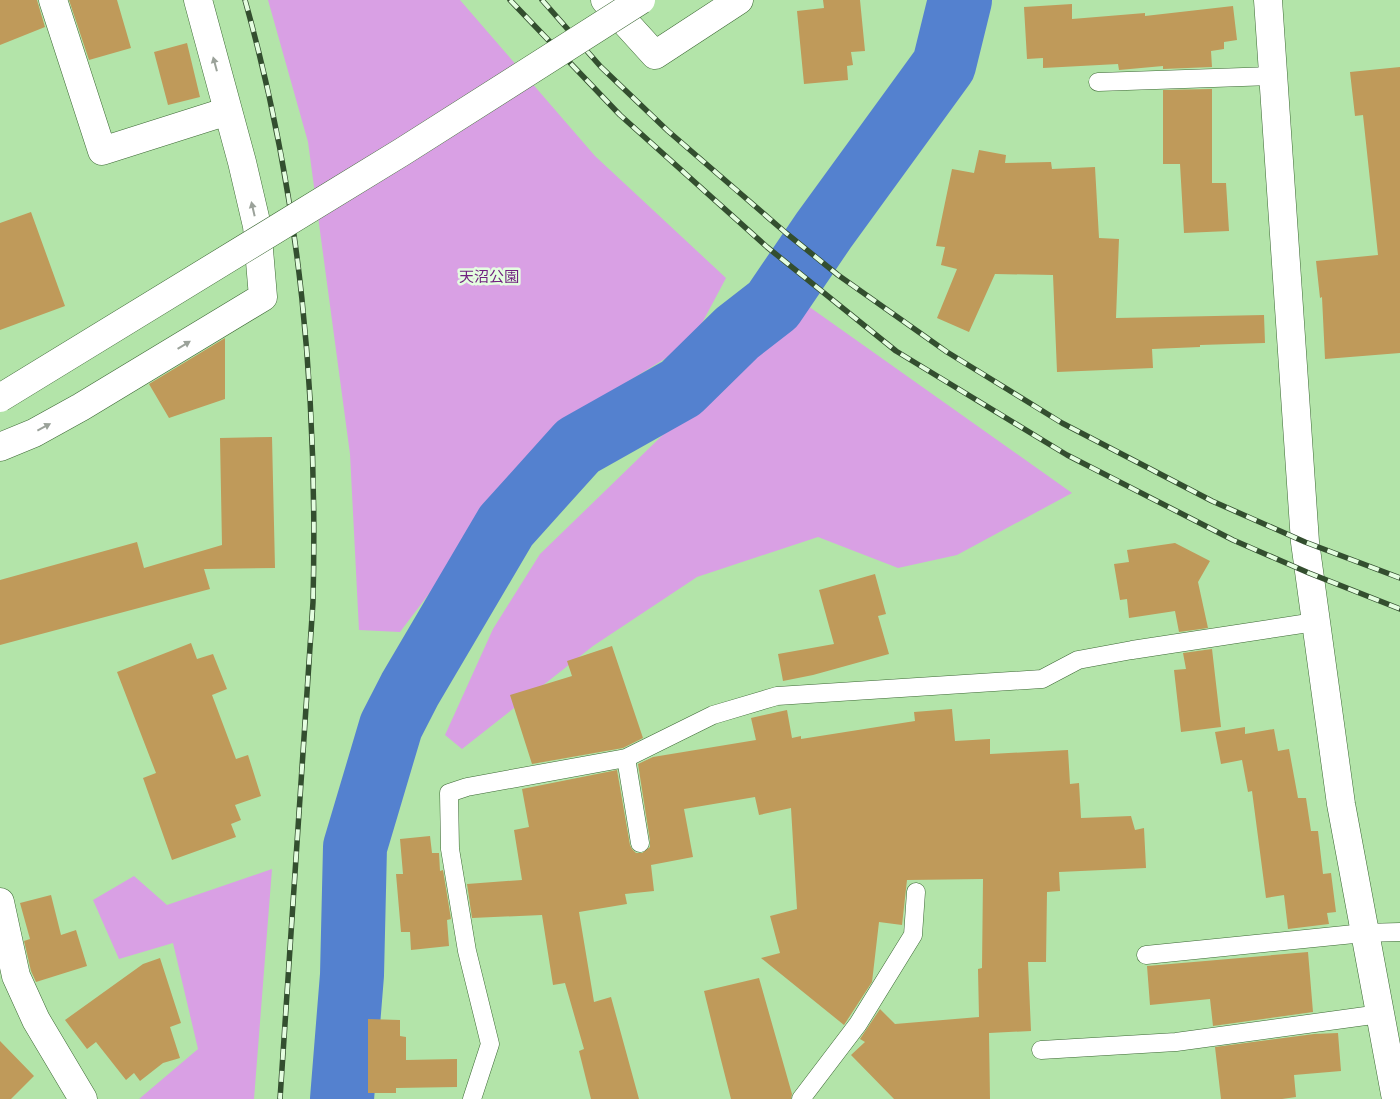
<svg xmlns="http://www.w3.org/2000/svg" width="1400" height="1099" font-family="'Varela Round','Noto Sans JP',sans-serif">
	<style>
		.green { fill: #d9a0e4 }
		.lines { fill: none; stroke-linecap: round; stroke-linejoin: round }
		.river { stroke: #5481cf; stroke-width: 64 }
		.building { fill: #bf9a5a }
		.lane-casing { stroke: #3c6834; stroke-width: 19 }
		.street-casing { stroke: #3c6834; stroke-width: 29 }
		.secondary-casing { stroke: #3c6834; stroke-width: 29 }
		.lane { stroke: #fff; stroke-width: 18 }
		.street { stroke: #fff; stroke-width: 28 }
		.secondary { stroke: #fff; stroke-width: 28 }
		.rail-casing { stroke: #334e2f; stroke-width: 5.5 }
		.rail { stroke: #e4fde0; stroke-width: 4; stroke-dasharray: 11; stroke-linecap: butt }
		.secondary-bridge-casing { stroke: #3c6834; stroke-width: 29; stroke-linecap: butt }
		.secondary-bridge { stroke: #fff; stroke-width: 28 }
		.oneway { fill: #9ba29a }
		.labels { text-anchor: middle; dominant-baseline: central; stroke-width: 5; stroke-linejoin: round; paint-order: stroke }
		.park-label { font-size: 15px; fill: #70227f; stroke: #e4fde0 }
	</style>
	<rect width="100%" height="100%" fill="#b3e4a9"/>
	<!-- green -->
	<path class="green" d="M 268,0 L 460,0 L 595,156 L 726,278 L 692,342 L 556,426 L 400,632 L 359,630 L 350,454 L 308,142 Z
		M 801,301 L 1072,493 L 957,555 L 898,568 L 818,537 L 697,577 L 593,646 L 462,749 L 445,735 L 493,629 L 540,554 Z
		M 272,869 L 254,1099 L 139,1099 L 198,1049 L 173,943 L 119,959 L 93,900 L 134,876 L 167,905 Z"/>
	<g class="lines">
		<!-- river -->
		<path class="river" d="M 342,1099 L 352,975 L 355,847 L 391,726 L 410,689 L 506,526 L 578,446 L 681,388 L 737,333 L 773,305 L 824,230 L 944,65 L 960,0"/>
	</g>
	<!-- building -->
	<path class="building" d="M 0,0 L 37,0 L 45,27 L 0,45 Z
		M 69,0 L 117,0 L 131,48 L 89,60 Z
		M 823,0 L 860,0 L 865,51 L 851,52 L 853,65 L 847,66 L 848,80 L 804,84 L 797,11 L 824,8 Z
		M 1072,4 L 1072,19 L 1145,13 L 1145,16 L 1233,6 L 1237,40 L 1224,42 L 1224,49 L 1211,51 L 1212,67 L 1163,69 L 1163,66 L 1119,70 L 1118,64 L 1043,68 L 1043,58 L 1027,59 L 1024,7 Z
		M 187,43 L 200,97 L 168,105 L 154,52 Z
		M 1400,67 L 1400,353 L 1325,359 L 1322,297 L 1320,298 L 1316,261 L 1378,255 L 1363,115 L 1355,116 L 1350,72 Z
		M 1212,89 L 1212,183 L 1226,183 L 1229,231 L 1184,233 L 1180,164 L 1163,164 L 1163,90 Z
		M 979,150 L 1006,155 L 1005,163 L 1051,162 L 1052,169 L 1095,167 L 1099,238 L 1119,239 L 1116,318 L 1264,315 L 1265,343 L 1200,345 L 1200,347 L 1152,349 L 1153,368 L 1057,372 L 1053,275 L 995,274 L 969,332 L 937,318 L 957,269 L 941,265 L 945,247 L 936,246 L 952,169 L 974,173 Z
		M 31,212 L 65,306 L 0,330 L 0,223 Z
		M 225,338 L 225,399 L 169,418 L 149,384 Z
		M 272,437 L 275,568 L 204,569 L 210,589 L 0,645 L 0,580 L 137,542 L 144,568 L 222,545 L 220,438 Z
		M 1175,543 L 1210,561 L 1198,582 L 1208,628 L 1179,632 L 1175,611 L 1129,618 L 1127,599 L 1120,600 L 1114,564 L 1129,562 L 1127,550 Z
		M 875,574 L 886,614 L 878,616 L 889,654 L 813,675 L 783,681 L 778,654 L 834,644 L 819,590 Z
		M 191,643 L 197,659 L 213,654 L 227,689 L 212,695 L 236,759 L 248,755 L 261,796 L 235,805 L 241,820 L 231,824 L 236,837 L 172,860 L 143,778 L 156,773 L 117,672 Z
		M 612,646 L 643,738 L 623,748 L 532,764 L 510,695 L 572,676 L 567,661 Z
		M 1212,649 L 1221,727 L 1181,732 L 1174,670 L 1186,669 L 1183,653 Z
		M 952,709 L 955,741 L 990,739 L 990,754 L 1068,750 L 1070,784 L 1079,783 L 1081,818 L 1131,816 L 1135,830 L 1144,828 L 1146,868 L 1059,872 L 1060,891 L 1047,892 L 1046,962 L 1028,962 L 1031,1031 L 989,1033 L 990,1099 L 894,1099 L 851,1055 L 865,1042 L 860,1039 L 880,1009 L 895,1024 L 979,1017 L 978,969 L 982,968 L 983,879 L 907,880 L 902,925 L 879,922 L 872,982 L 844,1025 L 761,958 L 780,953 L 770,916 L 797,909 L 791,808 L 759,815 L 755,797 L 684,809 L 693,857 L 651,865 L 654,891 L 625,894 L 627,904 L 579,912 L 594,1002 L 611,997 L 639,1099 L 591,1099 L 579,1051 L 584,1049 L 565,983 L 553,985 L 542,915 L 472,918 L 467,884 L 522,880 L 514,830 L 529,827 L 522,789 L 617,770 L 630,845 L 632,849 L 636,853 L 642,853 L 650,847 L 650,841 L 638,764 L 653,757 L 756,740 L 751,718 L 787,710 L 792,738 L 801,736 L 801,739 L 915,721 L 914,712 Z
		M 1245,727 L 1245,734 L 1274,729 L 1278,751 L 1289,749 L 1298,798 L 1306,798 L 1311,831 L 1318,831 L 1323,874 L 1331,873 L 1336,912 L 1327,913 L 1329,924 L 1288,929 L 1284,895 L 1266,898 L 1252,791 L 1248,792 L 1242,760 L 1221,764 L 1215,732 Z
		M 430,836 L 432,853 L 439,853 L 440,871 L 443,870 L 451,919 L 447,920 L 449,946 L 411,950 L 410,932 L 401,932 L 396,874 L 403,874 L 400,839 Z
		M 51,895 L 61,935 L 76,930 L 87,966 L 36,982 L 31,971 L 24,941 L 30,939 L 20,903 Z
		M 1308,952 L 1313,1012 L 1213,1026 L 1210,999 L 1150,1005 L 1147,966 Z
		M 160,958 L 181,1023 L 170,1027 L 180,1058 L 163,1063 L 140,1081 L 134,1073 L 126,1080 L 96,1042 L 87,1049 L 65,1020 L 143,964 Z
		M 759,978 L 792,1094 L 791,1099 L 731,1099 L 720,1056 L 704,991 Z
		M 368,1019 L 400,1020 L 400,1036 L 406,1037 L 406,1060 L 457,1059 L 457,1087 L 396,1088 L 396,1093 L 368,1093 Z
		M 1338,1033 L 1341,1071 L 1294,1075 L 1296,1097 L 1282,1099 L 1221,1099 L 1215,1047 L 1314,1034 Z
		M 0,1041 L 34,1076 L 11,1099 L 0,1099 Z"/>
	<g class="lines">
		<!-- lane casing -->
		<g class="lane-casing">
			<path id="lane" d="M 1098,82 L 1273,76
				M 626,758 L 640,843
				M 1146,955 L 1364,933 L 1400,932
				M 1041,1050 L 1176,1042 L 1380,1014
				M 472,1099 L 490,1044 L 467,951 L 450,849 L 449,793 L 467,787 L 626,758 L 713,715 L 777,696 L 1042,679 L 1078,660 L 1132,650 L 1315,622
				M 801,1099 L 858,1024 L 913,935 L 916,892"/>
		</g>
		<!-- street casing -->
		<g class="street-casing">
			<path id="street" d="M 53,0 L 102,151 L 228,111
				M 605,0 L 655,55 L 739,0
				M 0,447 L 34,433 L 81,407 L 263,297 L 257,226 L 242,162 L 198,0
				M 0,902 L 16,976 L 36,1020 L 83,1099"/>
		</g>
		<!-- secondary casing -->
		<g class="secondary-casing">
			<path id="secondary" d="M 1268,0 L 1305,542 L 1341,804 L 1396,1099"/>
		</g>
		<!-- lane -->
		<use href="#lane" class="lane"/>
		<!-- street -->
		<use href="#street" class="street"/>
		<!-- secondary -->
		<use href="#secondary" class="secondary"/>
		<!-- rail casing -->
		<g class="rail-casing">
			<path id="rail" d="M 245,0 C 301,199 318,396 313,602 L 280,1099
				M 510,0 L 620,115 L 767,247 L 896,351 L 1067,455 L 1233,540 L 1309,573 L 1400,609
				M 542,0 L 601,67 L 668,131 L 786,233 L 838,275 L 947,352 L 1062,423 L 1212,501 L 1305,542 L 1400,578"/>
		</g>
		<!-- rail -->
		<use href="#rail" class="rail"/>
		<!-- secondary-bridge casing -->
		<g class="secondary-bridge-casing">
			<path id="secondary-bridge" d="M 0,398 L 402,152 L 641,0"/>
		</g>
		<!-- secondary-bridge -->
		<use href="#secondary-bridge" class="secondary-bridge"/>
	</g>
	<!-- one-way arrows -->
	<defs><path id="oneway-solid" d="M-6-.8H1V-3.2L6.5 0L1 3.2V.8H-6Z" transform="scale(1.25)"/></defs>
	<g class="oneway">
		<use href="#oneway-solid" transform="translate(215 64) rotate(-105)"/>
		<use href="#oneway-solid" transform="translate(253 209) rotate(-103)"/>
		<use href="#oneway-solid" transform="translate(184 345) rotate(-31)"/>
		<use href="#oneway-solid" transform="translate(44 427) rotate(-28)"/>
	</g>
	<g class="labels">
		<!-- park labels -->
		<g class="park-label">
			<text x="489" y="277">天沼公園</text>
		</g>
	</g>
</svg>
